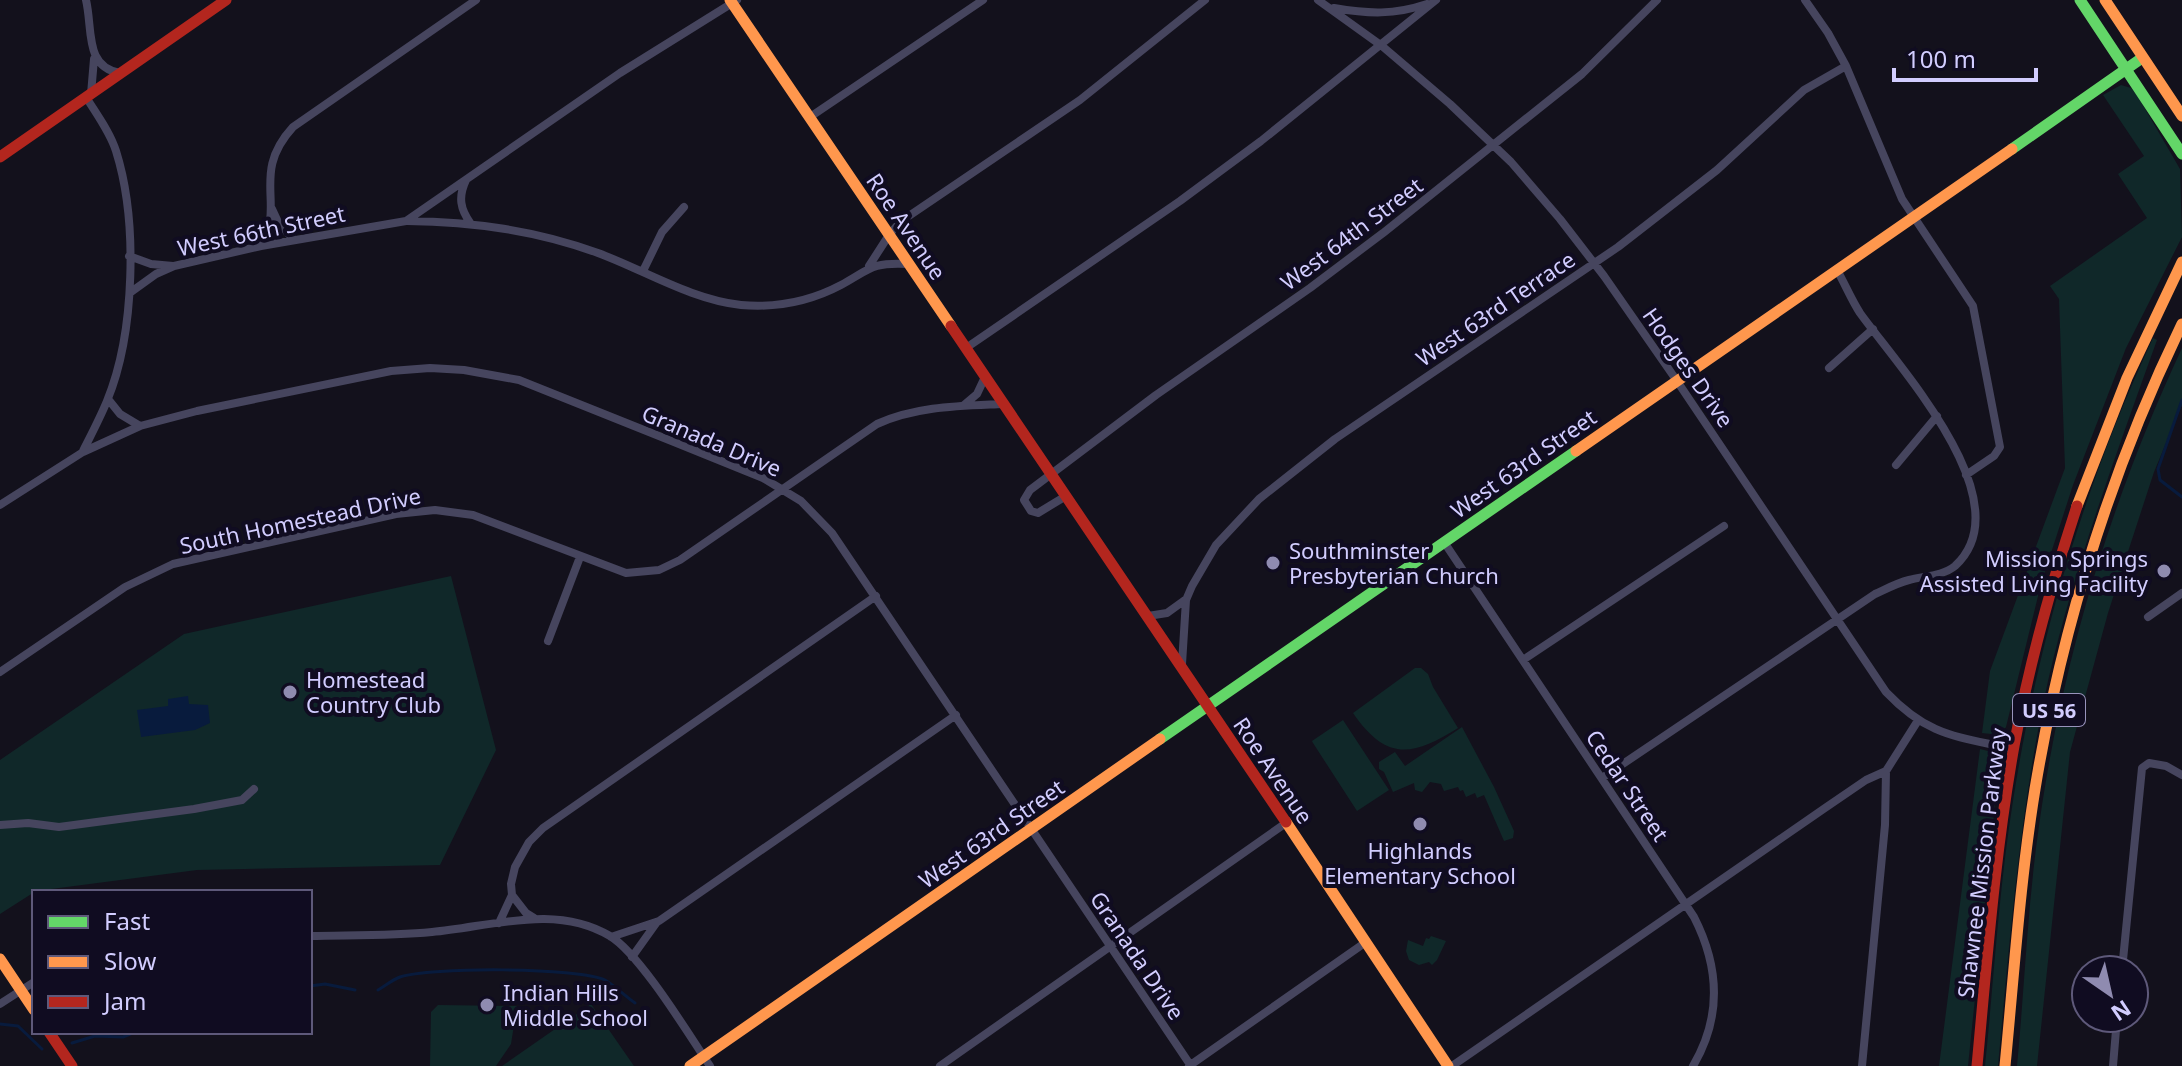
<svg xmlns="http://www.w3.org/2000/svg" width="2182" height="1066" font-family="'Noto Sans',sans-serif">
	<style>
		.green { fill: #102829 }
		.water { fill: #081b3d }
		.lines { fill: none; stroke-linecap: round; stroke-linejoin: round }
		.stream { stroke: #081b3d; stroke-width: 3 }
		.street { stroke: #46455e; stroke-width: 8 }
		.fast { stroke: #63d668; stroke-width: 11 }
		.slow { stroke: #ff974d; stroke-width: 11 }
		.jam { stroke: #b3261e; stroke-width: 11 }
		.poi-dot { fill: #8f8bb0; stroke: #100c21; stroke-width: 3 }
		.labels { text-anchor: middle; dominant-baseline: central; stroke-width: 8; stroke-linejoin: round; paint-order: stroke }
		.shield { fill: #100c21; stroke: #9893bc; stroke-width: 2 }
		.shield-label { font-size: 20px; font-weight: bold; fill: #d2cdff }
		.street-label { font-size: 22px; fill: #d2cdff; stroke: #100c21 }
		.poi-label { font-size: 22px; fill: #d2cdff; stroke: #100c21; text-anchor: start }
	</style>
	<rect width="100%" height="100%" fill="#13111c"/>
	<!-- green -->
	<path class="green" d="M 2121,85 L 2131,88 L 2137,95 L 2180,169 L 2182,237 L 2126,348 L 2073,485 L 2041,584 L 2006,727 L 2000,735 L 1982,733 L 1990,671 L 2065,468 L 2059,299 L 2050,286 L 2147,218 L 2118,174 L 2144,156 L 2103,95 Z
		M 2153,338 L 2157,340 C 2117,452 2075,564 2048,681 C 2020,808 2010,937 1998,1066 L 1985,1066 C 1994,978 1999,888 2013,801 C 2038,640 2084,486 2153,338 Z
		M 2182,348 L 2182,405 L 2154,472 L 2108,613 L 2070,752 L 2037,1066 L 2017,1066 C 2024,993 2027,920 2036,848 C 2058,674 2108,506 2182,348 Z
		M 451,576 L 496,750 L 440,865 L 197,870 L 36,891 L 0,914 L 0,760 L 184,634 Z
		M 1415,668 L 1421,668 L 1428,674 L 1433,687 L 1458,728 C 1412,757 1386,761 1353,713 Z
		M 1343,720 L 1389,790 L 1357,811 L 1313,743 L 1312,741 Z
		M 1462,727 L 1494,787 L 1514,831 L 1513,838 L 1504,841 L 1484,795 L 1477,798 L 1475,793 L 1466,797 L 1463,790 L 1460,791 L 1458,787 L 1444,791 L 1441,784 L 1430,782 L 1422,792 L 1415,790 L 1414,783 L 1393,792 L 1384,772 L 1379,769 L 1379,762 L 1395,752 L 1405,766 Z
		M 1980,749 L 1996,753 L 1999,765 L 1968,1066 L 1939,1066 Z
		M 1431,936 L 1446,941 L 1437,960 L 1432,965 L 1429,962 L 1419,965 L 1409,960 L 1406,951 L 1408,940 L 1423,946 L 1426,938 L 1429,939 Z
		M 591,1004 L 634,1066 L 502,1066 Z
		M 438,1005 L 517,1006 L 511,1044 L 496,1066 L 430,1066 L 431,1012 Z"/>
	<!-- water -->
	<path class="water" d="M 188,696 L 189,704 L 208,705 L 210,723 L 195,730 L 141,737 L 137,710 L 168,706 L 168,699 Z"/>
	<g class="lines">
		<!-- stream -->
		<path class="stream" d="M 2182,400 L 2158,469 L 2160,480 L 2182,497
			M 310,986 L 325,984 L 355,990
			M 378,990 C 385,986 392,980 400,977 C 428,967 578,967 605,980 C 615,986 625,996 635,1003
			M 0,1024 L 18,1026 L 42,1049
			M 72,1043 L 95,1036 L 123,1037 L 135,1032"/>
		<!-- street -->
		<path class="street" d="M 86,0 C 93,29 84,67 120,73
			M 1318,0 L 1382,46 L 1450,104 L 1511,162 L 1560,219 L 1604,276 L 1677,381 L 1886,692 C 1929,737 1956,736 2013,749
			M 1805,0 L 1828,33 L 1846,66 L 1902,199 L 1973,306 L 2000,447 L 1994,456 L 1966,475
			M 1334,8 C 1369,14 1394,15 1427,4
			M 91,94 L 94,59
			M 810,117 L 983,0
			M 466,180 C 458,197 460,209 471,224
			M 272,209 L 278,222 L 294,240
			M 407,221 C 473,222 535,230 598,253 C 644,270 692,300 741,305 C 776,308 809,302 841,285 C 870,269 872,262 908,264
			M 261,246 C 286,204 250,174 293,127 L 476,0
			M 129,256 L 151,264 L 173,266
			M 869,266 L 889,235 L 900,222 L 1080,100 L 1205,0
			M 643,271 L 662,232 L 684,207
			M 131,292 L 156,274 L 174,266 L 261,246 L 406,221 L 620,73 L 737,0
			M 966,348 L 1180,201 L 1261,141 L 1436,0
			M 1829,368 L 1873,329
			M 108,399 L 120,414 L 140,426
			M 964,405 L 977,394 L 985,377
			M 83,451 C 91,435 100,418 107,401 C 135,333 138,221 116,151 C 110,132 97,115 86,97
			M 1896,465 L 1937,416
			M 1066,496 L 1038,513 L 1031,511 L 1024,500 L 1030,490 L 1156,395 L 1310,288 L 1383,233 L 1582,74 L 1657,0
			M 0,505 L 83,452 L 140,426 L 197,411 L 391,371 L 430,368 L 464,370 L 519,380 L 674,442 L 763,478 L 801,501 L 832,533 L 1191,1066
			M 1444,542 L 1694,917 C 1719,966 1722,1017 1693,1066
			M 1148,616 L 1167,613 L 1185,600
			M 2148,617 L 2182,593
			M 548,641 L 580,557
			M 1523,660 L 1724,526
			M 1182,664 L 1186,600 L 1192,586 L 1216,545 L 1259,499 L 1335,439 L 1618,247 L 1717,170 L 1804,90 L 1846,66
			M 0,672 L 125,587 L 173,564 L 396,514 L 435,510 L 473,515 L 626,573 L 659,570 L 680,560 L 877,424 C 917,406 960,406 1003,404
			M 1602,778 L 1875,594 C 1886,589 1897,583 1909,580 C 1924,576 1943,576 1955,566 C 2025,502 1897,365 1860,313 C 1851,299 1845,284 1837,270
			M 0,825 L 28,823 L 59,827 L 194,809 L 242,800 L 254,789
			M 512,895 L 526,913 L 534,918
			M 499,923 L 512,895 L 511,884 L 515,867 L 529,842 L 543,828 L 876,596
			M 310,936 C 351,935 391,936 432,932 C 490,927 555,903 610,936 C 640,954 689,1035 710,1066
			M 611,937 L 659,921 L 956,715
			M 632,957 L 657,922
			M 2122,970 L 2142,768 L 2149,763 L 2166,766 L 2182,775
			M 0,1004 L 34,982
			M 940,1066 L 1286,823
			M 1189,1066 L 1366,942
			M 1452,1066 L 1825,808 L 1866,780 L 1886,771 L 1917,722
			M 1862,1066 L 1885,825 L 1886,771
			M 2113,1066 L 2117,1018"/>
		<!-- fast -->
		<path class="fast" d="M 2080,0 L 2182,154
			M 2012,149 L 2142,58
			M 1160,739 L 1576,451"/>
		<!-- slow -->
		<path class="slow" d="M 730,0 L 951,326
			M 2105,0 L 2182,116
			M 1576,451 L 2012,149
			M 2077,506 L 2127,378 L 2182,262
			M 1286,822 L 1448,1066
			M 0,959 L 34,1010
			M 690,1066 L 1160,739
			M 2005,1066 C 2014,974 2020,881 2035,789 C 2062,627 2110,472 2182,324"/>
		<!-- jam -->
		<path class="jam" d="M 0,157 L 226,0
			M 951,326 L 1286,822
			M 49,1032 L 72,1066
			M 1977,1066 C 1987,959 1995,852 2014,746 C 2029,665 2051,585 2077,506"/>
	</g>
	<!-- markers -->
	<g class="poi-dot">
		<circle cx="1273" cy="563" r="8"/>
		<circle cx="2164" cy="571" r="8"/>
		<circle cx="290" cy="692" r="8"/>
		<circle cx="1420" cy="824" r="8"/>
		<circle cx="487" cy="1005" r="8"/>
	</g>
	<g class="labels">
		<!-- shield labels -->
		<rect class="shield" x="2013" y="694" width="72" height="32" rx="6"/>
		<g class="shield-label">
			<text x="2049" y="710">US 56</text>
		</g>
		<!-- street labels -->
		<g class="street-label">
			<text transform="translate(907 226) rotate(56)">Roe Avenue</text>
			<text transform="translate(261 230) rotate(-12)">West 66th Street</text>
			<text transform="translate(1351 233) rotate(-37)">West 64th Street</text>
			<text transform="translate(1495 308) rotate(-34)">West 63rd Terrace</text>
			<text transform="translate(1689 367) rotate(55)">Hodges Drive</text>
			<text transform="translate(712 440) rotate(23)">Granada Drive</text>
			<text transform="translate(1523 463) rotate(-35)">West 63rd Street</text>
			<text transform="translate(300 520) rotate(-12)">South Homestead Drive</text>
			<text transform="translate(1274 770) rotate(56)">Roe Avenue</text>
			<text transform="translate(1628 785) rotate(56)">Cedar Street</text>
			<text transform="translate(991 833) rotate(-35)">West 63rd Street</text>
			<text transform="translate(1981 863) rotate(-83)">Shawnee Mission Parkway</text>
			<text transform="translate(1138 955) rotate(56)">Granada Drive</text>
		</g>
		<!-- poi labels -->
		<g class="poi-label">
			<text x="1289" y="550">Southminster<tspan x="1289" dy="25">Presbyterian Church</tspan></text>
			<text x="2148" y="558" text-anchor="end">Mission Springs<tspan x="2148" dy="25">Assisted Living Facility</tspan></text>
			<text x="306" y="679">Homestead<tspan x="306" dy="25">Country Club</tspan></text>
			<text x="1420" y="850" text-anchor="middle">Highlands<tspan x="1420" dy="25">Elementary School</tspan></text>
			<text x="503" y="992">Indian Hills<tspan x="503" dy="25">Middle School</tspan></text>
		</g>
	</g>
	<!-- legend -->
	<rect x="32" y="890" width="280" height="144" fill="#100c21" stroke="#5e597a" stroke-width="2"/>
	<rect x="48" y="916" width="40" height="12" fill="#63d668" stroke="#5e597a" stroke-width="2"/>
	<text x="104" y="930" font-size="24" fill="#d2cdff">Fast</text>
	<rect x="48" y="956" width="40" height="12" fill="#ff974d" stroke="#5e597a" stroke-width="2"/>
	<text x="104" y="970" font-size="24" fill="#d2cdff">Slow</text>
	<rect x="48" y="996" width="40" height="12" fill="#b3261e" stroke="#5e597a" stroke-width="2"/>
	<text x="104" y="1010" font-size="24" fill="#d2cdff">Jam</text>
	<!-- north arrow -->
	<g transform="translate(2110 994) rotate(146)"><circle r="38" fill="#100c21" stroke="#5e597a" stroke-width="2"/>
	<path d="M0-6L14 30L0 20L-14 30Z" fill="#8f8bb0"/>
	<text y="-12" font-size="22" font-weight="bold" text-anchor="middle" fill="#d2cdff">N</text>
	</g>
	<!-- scale -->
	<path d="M1894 68v12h142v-12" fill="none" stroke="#d2cdff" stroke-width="4"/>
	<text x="1906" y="68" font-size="24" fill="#d2cdff" stroke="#100c21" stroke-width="6" paint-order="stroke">100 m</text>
</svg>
